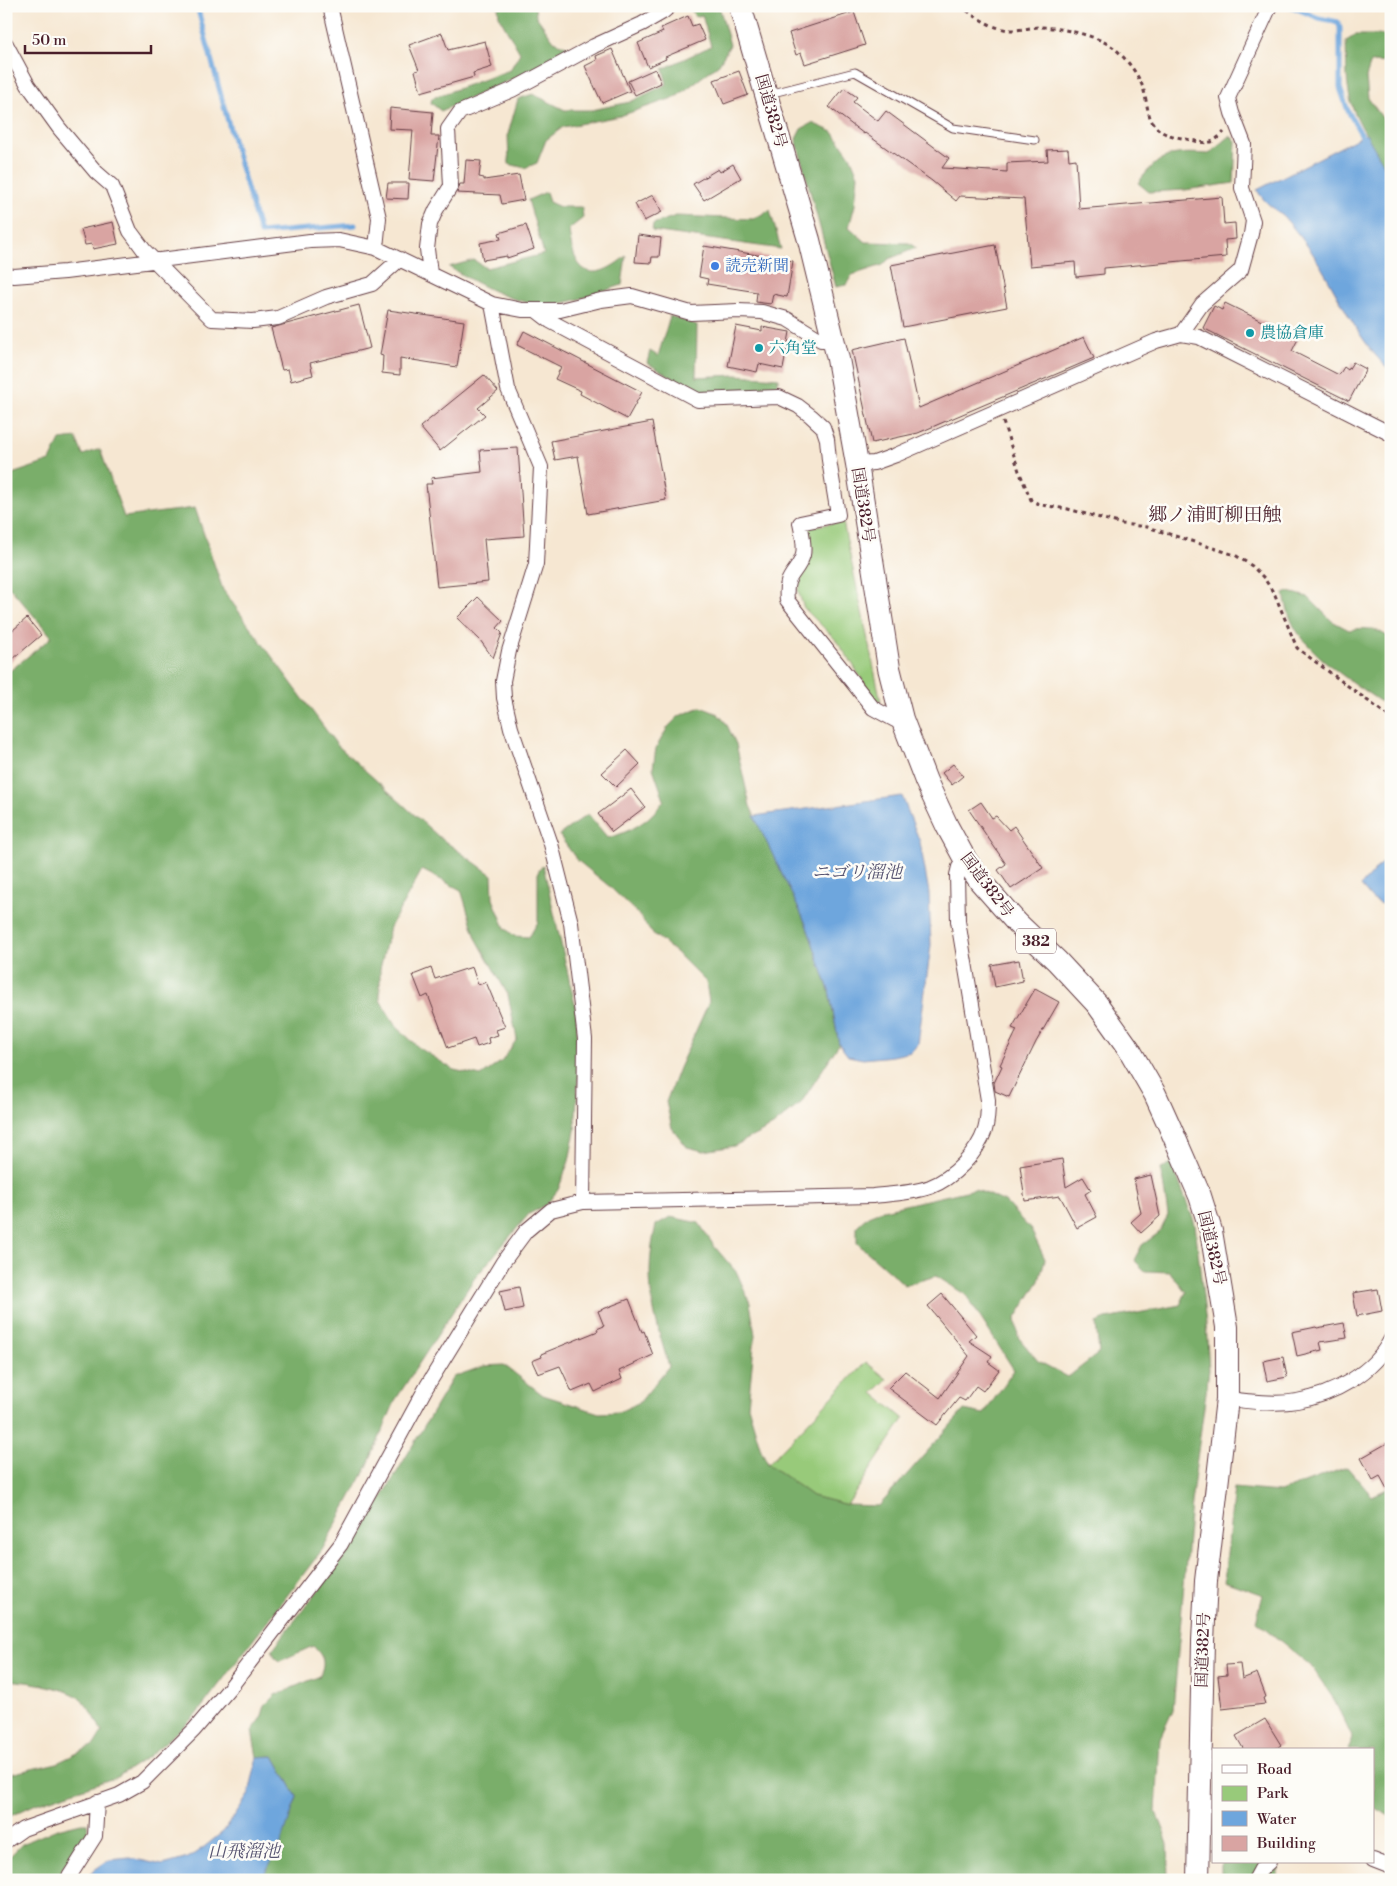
<svg xmlns="http://www.w3.org/2000/svg" width="1397" height="1886" font-family="'Libre Bodoni','Noto Serif JP',serif">
	<style>
		.green { fill: #98ca7a; stroke: #717452 }
		.forest { fill: #7aae6a; stroke: #62664a; fill-rule: evenodd }
		.water { fill: #6ea6dd; stroke: #5c6284 }
		.lines { fill: none; stroke-linecap: round; stroke-linejoin: round }
		.stream { stroke: #6ea6dd; stroke-width: 5 }
		.building { fill: #d9a4a2 }
		.service-casing { stroke: #643d44; stroke-width: 9 }
		.minor-casing { stroke: #643d44; stroke-width: 16 }
		.trunk-casing { stroke: #643d44; stroke-width: 24 }
		.path { stroke: #643d44; stroke-width: 3; stroke-dasharray: 4 4; stroke-linecap: butt }
		.service { stroke: #fff; stroke-width: 7 }
		.minor { stroke: #fff; stroke-width: 14 }
		.trunk { stroke: #fff; stroke-width: 22 }
		.shop-dot { fill: #3f7fe0; stroke: #fdfcf7; stroke-width: 2 }
		.culture-dot { fill: #0f9aa8; stroke: #fdfcf7; stroke-width: 2 }
		.labels { text-anchor: middle; dominant-baseline: central; stroke-width: 5; stroke-linejoin: round; paint-order: stroke }
		.shield { fill: #fdfcf7; stroke: #806168; stroke-width: 1 }
		.shield-label { font-size: 15px; font-weight: bold; fill: #4a1f2b }
		.street-label { font-size: 16px; fill: #4a1f2b; stroke: #fdfcf7 }
		.shop-label { font-size: 16px; fill: #366cbe; stroke: #fdfcf7; text-anchor: start }
		.culture-label { font-size: 16px; fill: #0d838f; stroke: #fdfcf7; text-anchor: start }
		.water-label { font-size: 18px; font-style: italic; fill: #585572; stroke: #fdfcf7 }
		.quarter-label { font-size: 19px; fill: #4a1f2b; stroke: #fdfcf7 }
	</style>
	<rect width="100%" height="100%" fill="#fdfcf7"/>
	<filter id="ink" filterUnits="userSpaceOnUse"><feTurbulence type="fractalNoise" baseFrequency=".02" numOctaves="2"/><feDisplacementMap in="SourceGraphic" scale="10" xChannelSelector="R" yChannelSelector="G"/><feConvolveMatrix kernelMatrix="1 2 1 2 8 2 1 2 1" color-interpolation-filters="sRGB"/></filter>
	<filter id="wash" filterUnits="userSpaceOnUse"><feTurbulence type="fractalNoise" baseFrequency=".0096" numOctaves="4" result="noise"/><feDisplacementMap in="SourceGraphic" scale="20" xChannelSelector="R" yChannelSelector="G"/><feGaussianBlur stdDeviation="1.12" result="paint"/><feColorMatrix in="noise" values="0 0 0 0 0 0 0 0 0 0 0 0 0 0 0 0 0 1.4 0 .05"/><feComposite in="paint" operator="in"/></filter>
	<g filter="url(#wash)">
		<rect width="100%" height="100%" fill="#f6e7d2"/>
		<!-- green -->
		<path class="green" d="M 843,522 L 881,702 L 872,697 L 852,663 L 835,639 L 804,608 L 798,591 L 804,567 L 813,553 L 808,527 Z
			M 866,1362 L 887,1379 L 873,1393 L 904,1419 L 847,1505 L 812,1496 L 768,1464 Z"/>
		<!-- forest -->
		<path class="forest" d="M 498,6 L 535,6 L 536,16 L 554,41 L 573,49 L 559,58 L 441,111 L 431,103 L 432,98 L 510,70 L 520,53 L 499,16 Z
			M 690,6 L 719,6 L 730,45 L 719,64 L 676,97 L 620,116 L 563,127 L 546,140 L 537,163 L 525,168 L 509,164 L 508,134 L 518,99 L 533,94 L 565,110 L 592,110 L 630,102 L 667,84 L 663,69 L 711,46 L 702,15 L 695,17 Z
			M 1356,35 L 1391,35 L 1391,63 L 1371,62 L 1366,77 L 1368,98 L 1386,123 L 1391,136 L 1391,184 C 1381,158 1365,136 1354,111 C 1345,90 1347,63 1346,41 Z
			M 812,123 L 833,132 L 850,156 L 858,175 L 855,205 L 849,227 L 866,242 L 909,243 L 916,248 L 889,259 L 883,265 L 852,275 L 846,285 L 836,287 L 796,139 L 801,129 Z
			M 1230,136 L 1236,141 L 1234,183 L 1185,190 L 1149,192 L 1138,183 C 1161,152 1172,152 1209,154 Z
			M 546,192 L 549,202 L 560,207 L 582,207 L 583,218 L 569,229 C 573,272 590,286 626,256 L 622,285 C 600,292 578,301 556,304 C 521,309 477,284 449,267 L 474,260 L 486,268 L 544,254 L 528,200 Z
			M 770,210 L 781,249 L 652,231 L 653,224 L 676,216 L 753,219 Z
			M 670,316 L 697,325 L 696,377 L 736,375 L 779,378 L 774,390 L 760,393 L 699,393 L 647,363 L 650,351 L 658,356 Z
			M 76,438 L 83,455 L 100,449 L 124,517 L 195,508 L 223,590 L 337,745 L 439,837 L 492,875 L 493,899 L 505,928 L 514,936 L 529,937 L 538,922 L 538,872 L 543,865 L 576,1009 L 579,1063 L 575,1131 L 569,1161 L 558,1190 L 546,1205 L 529,1214 L 474,1279 L 396,1399 L 367,1467 L 322,1550 L 195,1716 L 149,1756 L 117,1777 L 36,1804 L 6,1818 L 6,1775 L 57,1763 L 94,1745 L 102,1732 C 96,1719 90,1707 78,1697 C 65,1687 23,1681 6,1680 L 6,674 L 52,637 L 6,583 L 6,476 L 50,461 L 60,440 ZM 422,870 L 461,890 L 476,938 L 508,995 L 517,1039 L 502,1061 L 481,1076 L 454,1070 L 418,1047 L 396,1026 L 380,1000 L 380,969 L 390,927 Z
			M 1289,592 L 1308,597 L 1332,621 L 1349,630 C 1366,627 1377,628 1391,639 L 1391,709 C 1360,687 1322,665 1299,634 C 1290,622 1287,608 1284,594 Z
			M 701,707 L 718,714 L 726,723 L 736,744 L 750,806 L 806,924 L 829,990 L 839,1044 L 801,1103 L 773,1126 L 734,1146 L 704,1151 L 687,1147 L 672,1128 L 666,1102 L 679,1068 L 709,1002 L 706,982 L 680,956 L 650,931 L 640,916 L 609,886 L 577,860 L 559,835 L 588,814 L 608,838 C 632,831 650,821 664,800 L 653,768 L 656,748 L 668,727 L 679,716 Z
			M 1172,1164 L 1195,1224 L 1206,1324 L 1209,1370 L 1191,1503 L 1173,1710 L 1160,1738 L 1156,1812 L 1168,1843 L 1169,1880 L 261,1880 L 297,1797 L 274,1756 L 257,1757 L 252,1731 L 261,1719 L 265,1705 L 275,1695 L 320,1676 C 326,1662 323,1656 313,1646 L 280,1661 L 275,1657 L 272,1650 L 357,1540 L 453,1377 L 484,1366 L 504,1365 L 543,1395 L 599,1413 L 619,1412 L 640,1402 L 669,1366 C 653,1314 643,1279 656,1225 L 670,1217 L 699,1223 L 714,1246 L 737,1273 L 750,1303 L 755,1335 L 748,1406 L 761,1450 L 768,1464 L 812,1496 L 847,1505 L 879,1506 L 964,1410 L 984,1414 L 1014,1370 L 966,1295 L 936,1276 L 905,1285 L 857,1243 L 857,1226 L 868,1216 L 883,1210 L 975,1189 L 1005,1202 L 1031,1230 L 1045,1259 L 1039,1281 L 1016,1318 L 1018,1337 L 1038,1361 L 1068,1377 L 1099,1353 L 1096,1323 L 1106,1319 L 1180,1305 L 1186,1292 L 1170,1272 L 1145,1271 L 1134,1260 L 1142,1245 L 1160,1232 L 1168,1215 L 1161,1169 Z
			M 1347,1467 L 1372,1496 L 1391,1487 L 1391,1817 L 1373,1807 L 1373,1750 L 1348,1750 L 1353,1739 L 1333,1698 L 1311,1666 L 1256,1621 L 1263,1595 L 1224,1581 L 1234,1488 L 1280,1492 Z
			M 81,1823 L 87,1823 C 91,1845 73,1852 63,1868 C 61,1871 60,1876 59,1880 L 6,1880 L 6,1860 L 22,1844 L 57,1829 Z
			M 1221,1862 L 1281,1862 L 1276,1880 L 1221,1880 Z"/>
		<!-- water -->
		<path class="water" d="M 1366,134 L 1383,163 L 1391,184 L 1391,371 C 1353,338 1335,283 1306,244 C 1299,235 1291,225 1284,217 C 1272,206 1266,205 1257,190 Z
			M 902,796 L 920,842 L 929,893 L 931,945 L 918,1044 L 911,1052 L 893,1056 L 863,1059 L 848,1056 L 839,1044 L 829,990 L 806,924 L 754,816 Z
			M 1391,852 L 1391,909 L 1372,899 L 1361,886 Z
			M 274,1756 L 297,1797 L 281,1844 L 261,1880 L 87,1880 L 94,1870 L 109,1860 L 130,1858 L 163,1865 L 188,1858 L 204,1847 L 224,1831 L 249,1794 L 257,1757 Z"/>
		<g class="lines">
			<!-- stream -->
			<path class="stream" d="M 197,6 L 230,129 L 260,233 L 355,225
				M 1289,6 L 1319,18 L 1338,22 L 1340,28 L 1340,88 L 1348,111 L 1362,136"/>
		</g>
		<g id="blocks">
			<!-- building -->
			<path class="building" d="M 854,12 L 865,45 L 805,64 L 801,53 L 796,55 L 789,33 Z
				M 688,16 L 692,26 L 698,24 L 705,40 L 665,57 L 666,59 L 648,67 L 638,43 L 663,32 L 661,28 Z
				M 442,33 L 448,50 L 485,41 L 492,67 L 473,73 L 474,77 L 421,92 L 415,71 L 419,70 L 409,45 Z
				M 612,49 L 630,91 L 602,103 L 585,66 L 597,60 L 596,56 Z
				M 655,69 L 661,83 L 635,95 L 628,81 Z
				M 739,71 L 748,95 L 724,104 L 714,80 Z
				M 844,88 L 857,97 L 853,102 L 878,121 L 886,111 L 949,158 L 942,168 L 1007,172 L 1007,163 L 1048,161 L 1047,150 L 1068,149 L 1069,160 L 1076,159 L 1079,209 L 1222,197 L 1224,224 L 1235,223 L 1236,239 L 1225,240 L 1226,257 L 1104,268 L 1104,274 L 1076,277 L 1075,262 L 1030,266 L 1024,199 L 960,196 L 956,201 L 932,181 L 865,133 L 864,134 L 829,107 Z
				M 390,108 L 433,112 L 431,136 L 439,136 L 434,181 L 409,179 L 413,130 L 389,129 Z
				M 466,160 L 481,161 L 479,177 L 484,178 L 484,180 L 519,175 L 524,200 L 502,204 L 500,195 L 457,193 L 460,184 L 464,184 Z
				M 733,164 L 741,178 L 704,200 L 693,184 L 718,169 L 720,172 Z
				M 388,183 L 409,183 L 408,199 L 386,198 Z
				M 653,195 L 662,212 L 644,221 L 635,204 Z
				M 113,222 L 118,244 L 93,249 L 92,244 L 85,245 L 81,229 Z
				M 526,225 L 534,249 L 507,258 L 507,256 L 483,260 L 480,243 L 501,239 L 499,233 Z
				M 638,235 L 661,238 L 659,257 L 652,257 L 651,263 L 635,262 Z
				M 995,245 L 1007,307 L 903,327 L 891,265 Z
				M 704,246 L 793,261 L 787,297 L 773,294 L 771,304 L 756,302 L 757,292 L 707,284 L 708,279 L 699,277 Z
				M 1225,303 L 1298,339 L 1292,351 L 1339,375 L 1344,367 L 1348,370 L 1353,362 L 1366,369 L 1349,401 L 1203,328 L 1214,306 L 1222,310 Z
				M 359,305 L 370,348 L 310,363 L 313,375 L 291,381 L 288,369 L 282,370 L 271,328 Z
				M 388,310 L 464,321 L 457,367 L 400,358 L 400,375 L 382,373 L 383,356 L 380,355 Z
				M 736,326 L 762,331 L 762,327 L 790,332 L 783,369 L 759,364 L 757,372 L 728,366 Z
				M 524,331 L 642,392 L 627,419 L 580,394 L 581,391 L 555,379 L 561,367 L 517,345 Z
				M 1084,337 L 1094,358 L 918,433 L 872,443 L 852,350 L 904,338 L 919,408 Z
				M 484,375 L 498,391 L 478,408 L 485,415 L 440,451 L 420,427 Z
				M 652,422 L 666,500 L 588,514 L 578,456 L 555,460 L 551,441 Z
				M 518,448 L 524,536 L 484,539 L 488,582 L 437,587 L 426,484 L 432,484 L 431,478 L 482,472 L 480,450 Z
				M 478,597 L 503,621 L 497,628 L 502,633 L 493,658 L 480,640 L 457,618 Z
				M 27,618 L 41,635 L 6,665 L 6,636 Z
				M 627,750 L 640,764 L 616,787 L 602,773 Z
				M 953,764 L 963,776 L 952,785 L 942,773 Z
				M 631,789 L 645,807 L 612,832 L 598,814 Z
				M 981,802 L 992,818 L 996,816 L 1009,830 L 1014,826 L 1043,868 L 1011,889 L 998,870 L 1006,864 L 969,810 Z
				M 1019,960 L 1023,981 L 995,987 L 991,965 Z
				M 472,967 L 478,985 L 486,982 L 505,1027 L 496,1030 L 498,1035 L 488,1038 L 489,1043 L 477,1047 L 474,1039 L 448,1048 L 428,995 L 422,998 L 413,975 L 431,968 L 435,979 Z
				M 1035,989 L 1059,1002 L 1036,1042 L 1009,1097 L 995,1091 L 994,1083 L 1002,1066 L 1000,1065 L 1017,1030 L 1012,1028 Z
				M 1062,1159 L 1066,1187 L 1083,1177 L 1091,1190 L 1085,1194 L 1097,1217 L 1077,1228 L 1060,1196 L 1025,1201 L 1020,1166 Z
				M 1151,1175 L 1160,1216 L 1141,1233 L 1131,1222 L 1141,1213 L 1134,1179 Z
				M 519,1287 L 523,1308 L 505,1312 L 500,1291 Z
				M 1378,1289 L 1382,1311 L 1357,1316 L 1353,1293 Z
				M 942,1294 L 976,1335 L 969,1341 L 992,1356 L 988,1362 L 999,1370 L 983,1391 L 976,1386 L 965,1401 L 959,1398 L 937,1425 L 888,1388 L 905,1371 L 940,1398 L 969,1356 L 928,1306 Z
				M 629,1299 L 642,1332 L 644,1331 L 653,1355 L 619,1371 L 622,1379 L 595,1392 L 591,1384 L 572,1392 L 560,1366 L 538,1374 L 532,1361 L 542,1357 L 541,1354 L 598,1331 L 597,1329 L 604,1326 L 598,1311 Z
				M 1344,1323 L 1347,1338 L 1320,1342 L 1322,1350 L 1297,1356 L 1292,1332 L 1316,1327 L 1317,1328 Z
				M 1283,1357 L 1287,1377 L 1267,1381 L 1263,1361 Z
				M 1391,1441 L 1391,1496 L 1380,1476 L 1373,1480 L 1361,1458 Z
				M 1240,1664 L 1242,1679 L 1257,1673 L 1266,1697 L 1263,1698 L 1265,1704 L 1222,1709 L 1218,1676 L 1227,1675 L 1226,1665 Z
				M 1265,1719 L 1281,1745 L 1274,1750 L 1244,1750 L 1236,1736 Z"/>
		</g>
	</g>
	<g filter="url(#ink)">
		<use href="#blocks" fill-opacity="0" stroke="#643d44" stroke-width="1"/>
		<g class="lines">
			<!-- service casing -->
			<g class="service-casing">
				<path id="service" d="M 769,94 L 855,72 L 953,128 L 1035,140"/>
			</g>
			<!-- minor casing -->
			<g class="minor-casing">
				<path id="minor" d="M 330,6 L 379,218 L 376,248
					M 6,44 L 28,85 L 59,128 L 96,172 L 112,186 L 130,231 L 144,250 L 212,319 L 253,321 L 278,318 L 326,297 L 372,284 L 400,259
					M 430,273 L 427,249 L 430,224 L 436,210 L 451,186 L 448,129 L 460,112 L 512,90 L 594,46 L 642,24 L 663,12 L 670,6
					M 6,275 L 14,276 L 65,272 L 310,241 L 339,240 L 376,248 L 492,304 L 522,310 L 560,310 L 601,300 L 632,296 L 691,313 L 738,311 L 762,312 L 787,319 L 821,340 L 833,340
					M 492,304 L 508,389 L 541,467 L 536,564 L 509,651 L 503,681 L 504,698 L 511,728 L 551,844 L 571,923 L 585,1039 L 583,1202
					M 537,311 L 550,321 L 698,400 L 779,397 L 798,406 L 811,416 L 823,427 L 827,439 L 829,460 L 838,515 L 800,523 C 802,532 805,545 803,555 C 797,575 784,573 787,600 L 873,708 L 895,720 L 902,719
					M 1181,334 L 1202,304 L 1241,270 L 1251,234 L 1253,221 L 1242,188 L 1244,144 L 1232,113 L 1228,98 L 1270,6
					M 857,464 L 874,463 L 896,455 L 1156,341 L 1181,334 L 1199,337 L 1391,434
					M 1227,1399 C 1249,1401 1275,1405 1297,1401 C 1333,1395 1374,1373 1391,1339
					M 6,1841 L 23,1829 L 119,1795 L 142,1782 L 194,1730 L 229,1689 L 341,1544 L 427,1386 L 503,1262 L 526,1231 L 551,1210 L 583,1202 L 873,1196 C 892,1194 913,1193 930,1187 C 953,1178 977,1154 985,1130 C 988,1120 988,1110 988,1100 L 958,921 L 957,875 L 959,867 L 966,861
					M 1373,1860 L 1391,1867
					M 67,1880 L 95,1836 L 97,1802
					M 1255,1880 L 1261,1869 L 1269,1862"/>
			</g>
			<!-- trunk casing -->
			<g class="trunk-casing">
				<path id="trunk" d="M 740,6 L 809,240 L 838,359 L 857,464 L 889,668 L 902,719 L 926,781 L 947,826 L 966,861 L 980,881 L 1017,923 L 1057,961 L 1097,1004 L 1129,1049 L 1155,1094 L 1169,1125 L 1200,1196 L 1211,1231 L 1227,1327 L 1227,1399 L 1206,1581 L 1203,1641 L 1198,1880"/>
			</g>
			<!-- path -->
			<path class="path" d="M 960,6 C 974,15 987,26 1004,29 C 1014,32 1027,28 1038,27 C 1059,27 1097,35 1114,48 C 1126,58 1140,76 1144,91 C 1148,106 1147,123 1162,132 C 1169,136 1182,138 1191,140 C 1208,144 1211,145 1224,132
				M 1003,422 L 1019,471 L 1031,500 L 1041,505 L 1068,509 L 1122,524 L 1147,527 L 1235,555 L 1252,566 L 1264,578 L 1275,595 L 1297,648 L 1391,718"/>
			<!-- service -->
			<use href="#service" class="service"/>
			<!-- minor -->
			<use href="#minor" class="minor"/>
			<!-- trunk -->
			<use href="#trunk" class="trunk"/>
		</g>
	</g>
	<!-- markers -->
	<circle class="shop-dot" cx="715" cy="266" r="5"/>
	<g class="culture-dot">
		<circle cx="1250" cy="333" r="5"/>
		<circle cx="759" cy="348" r="5"/>
	</g>
	<g class="labels">
		<!-- shield labels -->
		<rect class="shield" x="1016" y="928.5" width="40" height="25" rx="4"/>
		<g class="shield-label">
			<text x="1036" y="941">382</text>
		</g>
		<!-- street labels -->
		<g class="street-label">
			<text transform="translate(771 111) rotate(74)">国道382号</text>
			<text transform="translate(863 505) rotate(81)">国道382号</text>
			<text transform="translate(987 885) rotate(53)">国道382号</text>
			<text transform="translate(1212 1248) rotate(77)">国道382号</text>
			<text transform="translate(1203 1650) rotate(-88)">国道382号</text>
		</g>
		<!-- shop labels -->
		<g class="shop-label">
			<text x="725" y="266">読売新聞</text>
		</g>
		<!-- culture labels -->
		<g class="culture-label">
			<text x="1260" y="333">農協倉庫</text>
			<text x="769" y="348">六角堂</text>
		</g>
		<!-- water labels -->
		<g class="water-label">
			<text x="857" y="872">ニゴリ溜池</text>
			<text x="244" y="1851">山飛溜池</text>
		</g>
		<!-- quarter labels -->
		<g class="quarter-label">
			<text x="1215" y="515">郷ノ浦町柳田触</text>
		</g>
	</g>
	<!-- margin -->
	<rect width="1397" height="1886" fill="none" stroke="#fdfcf7" stroke-width="25"/>
	<!-- legend -->
	<rect x="1212" y="1748" width="162" height="115" fill="#fdfcf7" stroke="#b5a4a5"/>
	<rect x="1222" y="1765" width="25" height="8" fill="#ffffff" stroke="#b5a4a5"/>
	<text x="1257" y="1774" font-size="15" fill="#4a1f2b">Road</text>
	<rect x="1222" y="1786" width="25" height="15" fill="#98ca7a" stroke="#b5a4a5"/>
	<text x="1257" y="1798" font-size="15" fill="#4a1f2b">Park</text>
	<rect x="1222" y="1811" width="25" height="15" fill="#6ea6dd" stroke="#b5a4a5"/>
	<text x="1257" y="1824" font-size="15" fill="#4a1f2b">Water</text>
	<rect x="1222" y="1836" width="25" height="15" fill="#d9a4a2" stroke="#b5a4a5"/>
	<text x="1257" y="1848" font-size="15" fill="#4a1f2b">Building</text>
	<!-- scale -->
	<path d="M25 45v8h126v-8" fill="none" stroke="#4a1f2b" stroke-width="2.5"/>
	<text x="32" y="45" font-size="15" fill="#4a1f2b" stroke="#fdfcf7" stroke-width="4" paint-order="stroke">50 m</text>
</svg>
